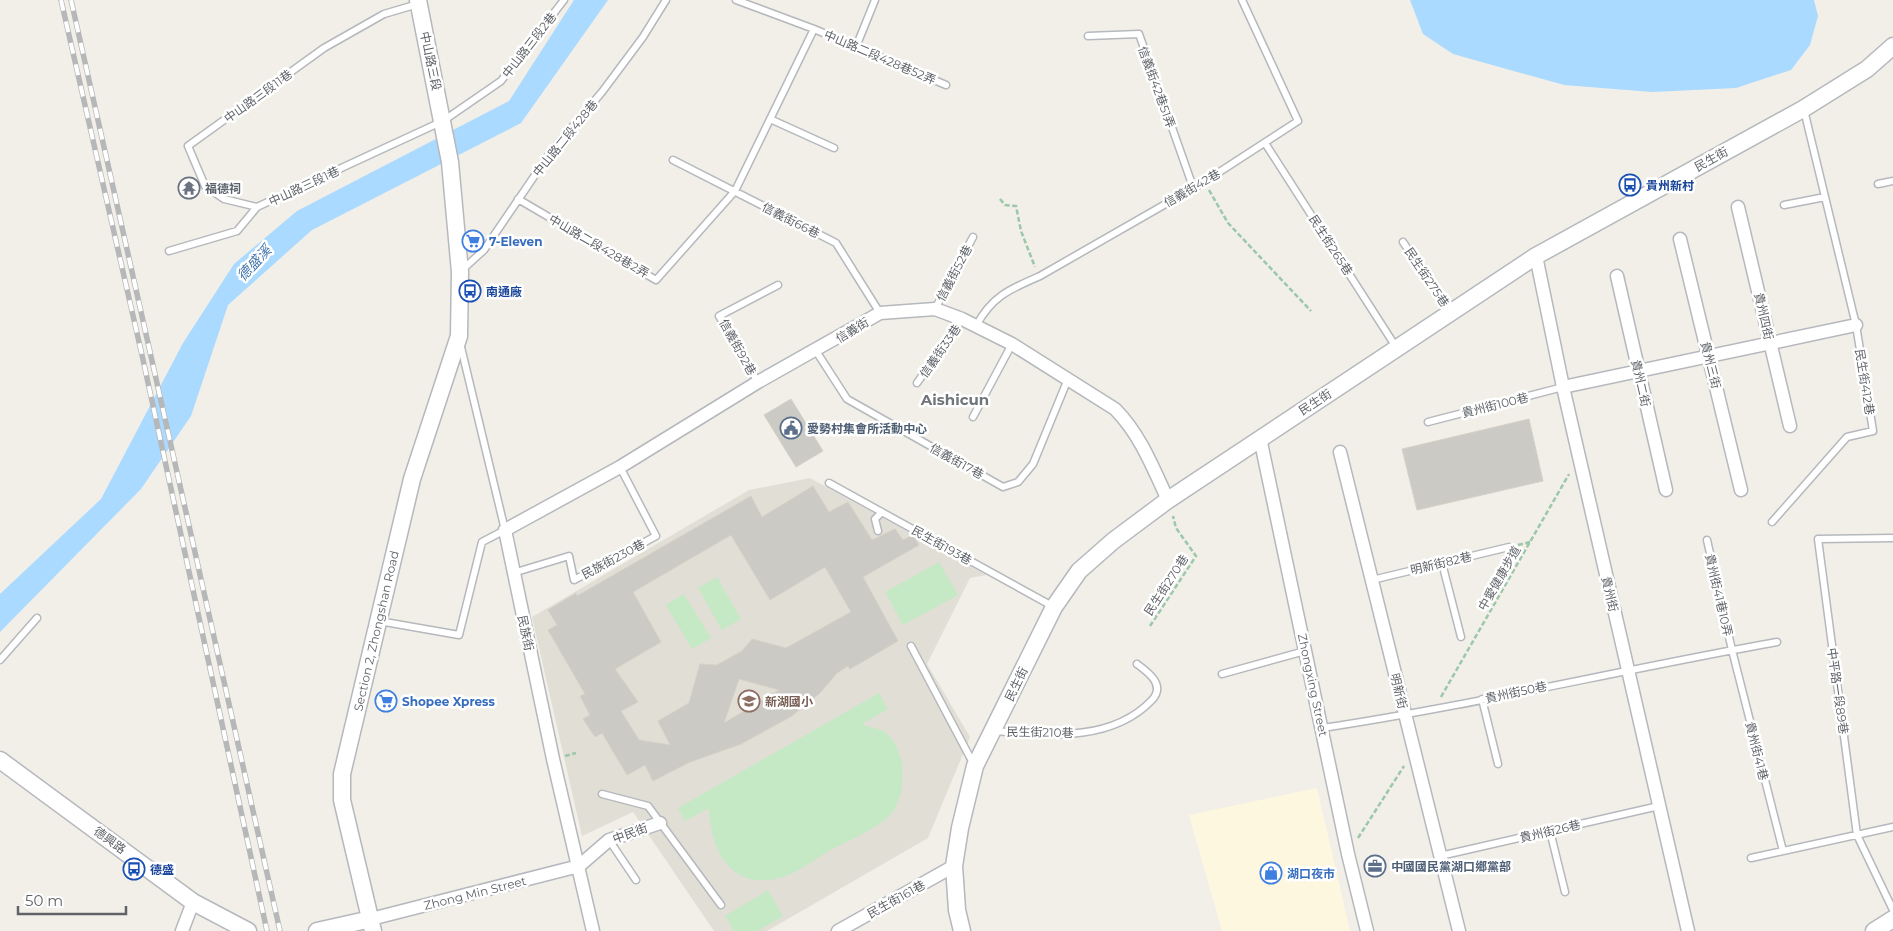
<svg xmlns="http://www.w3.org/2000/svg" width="1893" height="931" font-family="Montserrat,'Noto Sans TC',sans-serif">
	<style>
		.commercial { fill: #fef7e0 }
		.education { fill: #e1ded6 }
		.green { fill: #c5e8c5 }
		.water { fill: #aadaff }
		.building { fill: #cccac5; stroke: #d6d1c6; fill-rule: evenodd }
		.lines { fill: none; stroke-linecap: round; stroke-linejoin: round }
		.service-casing { stroke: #b5b8bc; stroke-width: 9 }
		.minor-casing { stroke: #b5b8bc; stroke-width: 15 }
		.tertiary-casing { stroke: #b5b8bc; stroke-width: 19 }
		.path { stroke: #9cc7a9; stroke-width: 2.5; stroke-dasharray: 5 2.5; stroke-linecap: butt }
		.service { stroke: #fff; stroke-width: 6 }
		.minor { stroke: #fff; stroke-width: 12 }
		.tertiary { stroke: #fff; stroke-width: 16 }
		.rail-casing { stroke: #b6b7b8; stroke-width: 5.5 }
		.rail { stroke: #fff; stroke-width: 4; stroke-dasharray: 11; stroke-linecap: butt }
		.labels { text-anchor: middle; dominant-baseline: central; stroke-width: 5; stroke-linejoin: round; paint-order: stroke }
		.street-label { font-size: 12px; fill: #5f6368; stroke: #fff }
		.transit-label { font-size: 12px; font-weight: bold; fill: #164399; stroke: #fff; text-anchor: start }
		.worship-label { font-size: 12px; font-weight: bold; fill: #5b616d; stroke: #fff; text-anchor: start }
		.shop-label { font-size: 12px; font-weight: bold; fill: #366cbe; stroke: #fff; text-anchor: start }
		.service-label { font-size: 12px; font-weight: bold; fill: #4e5e75; stroke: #fff; text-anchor: start }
		.education-label { font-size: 12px; font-weight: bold; fill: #785e54; stroke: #fff; text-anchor: start }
		.water-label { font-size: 14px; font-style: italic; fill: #4174aa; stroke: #fff }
		.quarter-label { font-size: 15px; font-weight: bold; fill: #70757a; stroke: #fff }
	</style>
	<rect width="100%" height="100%" fill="#f1efe8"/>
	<!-- commercial -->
	<path class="commercial" d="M 1317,788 L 1350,931 L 1222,931 L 1189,815 Z"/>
	<!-- education -->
	<path class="education" d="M 810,478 L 986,575 L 970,578 L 927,664 L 970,737 L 928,838 L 767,931 L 714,931 L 633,812 L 582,836 L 532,617 L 749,490 Z"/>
	<!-- green -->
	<path class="green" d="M 939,562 L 958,595 L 903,625 L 885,592 Z
		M 717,577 L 741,619 L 722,630 L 698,588 Z
		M 684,594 L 711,638 L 692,649 L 666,605 Z
		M 879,693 L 888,709 L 862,724 C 868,727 877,728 883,731 C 909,746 908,802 886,819 C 870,832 847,841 829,851 C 815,859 799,872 783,877 C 731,892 711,852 709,808 L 685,821 L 678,808 Z
		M 768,890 L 783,916 L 758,931 L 734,931 L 725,916 Z"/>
	<!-- water -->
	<path class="water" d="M 574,0 L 608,0 L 521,123 L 312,230 L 228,305 L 191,416 L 141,489 L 0,632 L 0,594 L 101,499 L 183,343 L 234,264 L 297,211 L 509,101 Z
		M 1410,0 L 1814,0 L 1818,16 L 1810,45 L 1791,70 L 1736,88 L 1652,92 L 1564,85 L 1453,54 L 1423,34 Z"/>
	<!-- building -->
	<path class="building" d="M 791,399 L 823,451 L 796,467 L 764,415 Z
		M 1529,419 L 1543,481 L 1417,510 L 1402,449 Z
		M 813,486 L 829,512 L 848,502 L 872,540 L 895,529 L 903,540 L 913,535 L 919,545 L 863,577 L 898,641 L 850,669 L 848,666 L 837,673 L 820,693 L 792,716 L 741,744 L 690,762 L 653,781 L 645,765 L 627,775 L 602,733 L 595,737 L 583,719 L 590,715 L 580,696 L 585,694 L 548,630 L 557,625 L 548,610 L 576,593 L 577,596 L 751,496 L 762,517 ZM 731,535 L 770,600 L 825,567 L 851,612 L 786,648 L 752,639 L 742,651 L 717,665 L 700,664 L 689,703 L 658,721 L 670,745 L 639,740 L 621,711 L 638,702 L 615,669 L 661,642 L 633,592 ZM 739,679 L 779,690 L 724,723 Z"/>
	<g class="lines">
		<!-- service casing -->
		<g class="service-casing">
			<path id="service" d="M 736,0 L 814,29 L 946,85
				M 1088,36 L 1139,34 L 1193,187
				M 856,47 L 875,0
				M 770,119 L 834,148
				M 1265,143 L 1396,347
				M 673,160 L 836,243 L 880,313
				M 1878,184 L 1893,181
				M 518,199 L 656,280 L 735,191 L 814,29
				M 1784,205 L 1825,197
				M 257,207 L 224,199 L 205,186 L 188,146 L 324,48 L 384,14 L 418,4
				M 1403,242 L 1450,311
				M 169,251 L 237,231 L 257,207 L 443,121 L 501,81 L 564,0
				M 462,270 L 484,250 L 550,153 L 602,92 L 643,37 L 666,0
				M 935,309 L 973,237
				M 976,326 C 992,296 1010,289 1040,276 L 1204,182 L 1298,121 L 1242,0
				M 816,351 L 847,399 L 1003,487 L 1018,482 L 1033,464 L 1068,379
				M 758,382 L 719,316 L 778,285
				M 917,383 L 962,319
				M 973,417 L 1012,344
				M 1428,422 L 1563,387
				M 829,483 L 1054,607
				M 1772,522 L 1847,437 L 1873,431 L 1856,325 L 1804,110
				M 878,531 L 875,519 L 882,512
				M 1893,538 L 1818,539 L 1857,835 L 1893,910
				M 1707,540 L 1732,650 L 1783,851
				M 1442,563 L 1461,637
				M 513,573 L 569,556 L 574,580 L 656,536 L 620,467
				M 1372,580 L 1509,547
				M 379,621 L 459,635 L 482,542 L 505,530 L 460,343
				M 911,646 L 973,763
				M 0,660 L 37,618
				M 1222,674 L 1305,651
				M 1482,699 L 1498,764
				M 1323,728 C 1475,705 1625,669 1777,642
				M 994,731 C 1047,735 1111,743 1152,700 C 1166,685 1148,672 1137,664
				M 602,794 L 648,806 L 721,905
				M 1550,831 L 1565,892
				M 609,840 L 636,880
				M 1440,856 L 1659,806
				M 1751,858 L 1893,827"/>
		</g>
		<!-- minor casing -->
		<g class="minor-casing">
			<path id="minor" d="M 1738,207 L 1790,426
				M 1680,239 L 1741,490
				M 1536,256 L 1563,387 L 1688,931
				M 1617,276 L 1666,490
				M 1563,387 L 1856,325
				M 1260,438 L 1348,854 L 1367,931
				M 1340,452 L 1459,931
				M 371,919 L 579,866 L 609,840 L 660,823
				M 182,931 L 193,902
				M 593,931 L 553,759 L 505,530 L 620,467 L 758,382 L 880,313 L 935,309 L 962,319 L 1012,344 L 1115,409 C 1140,434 1153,468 1168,500
				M 838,931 L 954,866"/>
		</g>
		<!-- tertiary casing -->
		<g class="tertiary-casing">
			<path id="tertiary" d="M 0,760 L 193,902 L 248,931
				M 317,931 L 371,919
				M 373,931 L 342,800 L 342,774 L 412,479 L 459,336 L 460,272 L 450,162 L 418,0
				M 962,931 L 957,910 L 954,866 L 960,828 L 975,766 L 1054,607 L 1079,571 L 1113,541 L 1168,500 L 1536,256 L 1803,109 L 1867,69 L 1893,46
				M 1874,931 L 1893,919"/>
		</g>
		<!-- path -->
		<path class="path" d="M 1209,190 L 1228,223 L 1311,311
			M 1000,199 L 1005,205 L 1016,206 L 1021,231 L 1035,267
			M 1518,545 L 1530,542
			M 1150,626 L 1196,556 L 1176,528 L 1173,516
			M 1441,697 L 1569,474
			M 565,756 L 576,753
			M 1358,838 L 1404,766"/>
		<!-- service -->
		<use href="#service" class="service"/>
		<!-- minor -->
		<use href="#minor" class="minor"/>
		<!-- tertiary -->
		<use href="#tertiary" class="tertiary"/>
		<!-- rail casing -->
		<g class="rail-casing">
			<path id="rail" d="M 61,0 L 142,355 L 267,931
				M 71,0 L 280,931"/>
		</g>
		<!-- rail -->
		<use href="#rail" class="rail"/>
	</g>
	<!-- icons -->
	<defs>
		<g id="bus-ring" transform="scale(1.125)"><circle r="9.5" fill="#fff" stroke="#1a4fb4" stroke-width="1.5"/><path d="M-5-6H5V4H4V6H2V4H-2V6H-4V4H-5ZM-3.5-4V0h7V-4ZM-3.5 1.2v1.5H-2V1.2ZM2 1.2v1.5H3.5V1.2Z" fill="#1a4fb4"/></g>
		<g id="temple-ring" transform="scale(1.125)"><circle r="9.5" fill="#fff" stroke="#6b7280" stroke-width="1.5"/><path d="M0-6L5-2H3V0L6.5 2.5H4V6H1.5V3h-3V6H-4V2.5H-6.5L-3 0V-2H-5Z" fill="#6b7280"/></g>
		<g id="supermarket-ring" transform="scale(1.125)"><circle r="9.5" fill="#fff" stroke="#3f7fe0" stroke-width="1.5"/><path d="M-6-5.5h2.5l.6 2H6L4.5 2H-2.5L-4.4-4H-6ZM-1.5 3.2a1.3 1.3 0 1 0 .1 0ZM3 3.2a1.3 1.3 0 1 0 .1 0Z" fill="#3f7fe0"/></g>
		<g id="civic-ring" transform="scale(1.125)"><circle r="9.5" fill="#fff" stroke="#5c6f8a" stroke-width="1.5"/><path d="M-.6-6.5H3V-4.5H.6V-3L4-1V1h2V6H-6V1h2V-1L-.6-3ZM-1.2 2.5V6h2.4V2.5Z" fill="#5c6f8a"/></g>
		<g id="school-ring" transform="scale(1.125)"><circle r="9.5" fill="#fff" stroke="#8d6e63" stroke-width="1.5"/><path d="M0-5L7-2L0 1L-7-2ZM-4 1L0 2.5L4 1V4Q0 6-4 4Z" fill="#8d6e63"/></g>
		<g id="office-ring" transform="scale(1.125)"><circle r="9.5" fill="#fff" stroke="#5c6f8a" stroke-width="1.5"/><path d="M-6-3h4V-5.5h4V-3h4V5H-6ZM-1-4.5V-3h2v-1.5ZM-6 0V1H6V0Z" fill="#5c6f8a"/></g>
		<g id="shop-ring" transform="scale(1.125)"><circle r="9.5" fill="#fff" stroke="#3f7fe0" stroke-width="1.5"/><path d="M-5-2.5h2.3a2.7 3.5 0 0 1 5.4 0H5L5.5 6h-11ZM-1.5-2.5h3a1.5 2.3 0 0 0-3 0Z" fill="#3f7fe0"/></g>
	</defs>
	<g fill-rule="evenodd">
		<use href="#bus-ring" x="1630" y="185"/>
		<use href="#temple-ring" x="189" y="188"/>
		<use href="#supermarket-ring" x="473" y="241"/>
		<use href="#bus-ring" x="470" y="291"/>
		<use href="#civic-ring" x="791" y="428"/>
		<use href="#supermarket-ring" x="386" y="701"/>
		<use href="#school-ring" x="749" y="701"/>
		<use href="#office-ring" x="1375" y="866"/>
		<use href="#bus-ring" x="134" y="869"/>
		<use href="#shop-ring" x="1271" y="873"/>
	</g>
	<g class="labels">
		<!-- street labels -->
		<g class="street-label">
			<text transform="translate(529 45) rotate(-52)">中山路三段2巷</text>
			<text transform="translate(880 57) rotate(23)">中山路二段428巷52弄</text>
			<text transform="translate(431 61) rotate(78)">中山路三段</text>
			<text transform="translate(1157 87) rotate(70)">信義街42巷51弄</text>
			<text transform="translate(258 96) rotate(-36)">中山路三段11巷</text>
			<text transform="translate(565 138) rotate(-51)">中山路二段428巷</text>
			<text transform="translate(1711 159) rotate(-29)">民生街</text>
			<text transform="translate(304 186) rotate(-25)">中山路三段1巷</text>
			<text transform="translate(1192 188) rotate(-30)">信義街42巷</text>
			<text transform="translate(791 220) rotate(27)">信義街66巷</text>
			<text transform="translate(1331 245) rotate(57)">民生街265巷</text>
			<text transform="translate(599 246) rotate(30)">中山路二段428巷2弄</text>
			<text transform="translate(954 273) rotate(-62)">信義街52巷</text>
			<text transform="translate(1427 277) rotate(56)">民生街275巷</text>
			<text transform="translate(1764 316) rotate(77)">貴州四街</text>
			<text transform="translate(852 330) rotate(-31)">信義街</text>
			<text transform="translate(738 347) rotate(61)">信義街92巷</text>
			<text transform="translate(940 351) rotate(-55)">信義街33巷</text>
			<text transform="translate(1711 365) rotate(76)">貴州三街</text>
			<text transform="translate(1865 382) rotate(81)">民生街412巷</text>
			<text transform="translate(1641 383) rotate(77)">貴州二街</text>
			<text transform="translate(1315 402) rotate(-33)">民生街</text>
			<text transform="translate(1495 405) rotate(-14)">貴州街100巷</text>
			<text transform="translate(957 461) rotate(29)">信義街17巷</text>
			<text transform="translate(942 545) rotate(29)">民生街193巷</text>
			<text transform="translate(613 559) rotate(-28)">民族街230巷</text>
			<text transform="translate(1441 563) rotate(-13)">明新街82巷</text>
			<text transform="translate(1499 578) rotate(-60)">中愛健康步道</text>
			<text transform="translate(1166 585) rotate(-57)">民生街270巷</text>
			<text transform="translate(1610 594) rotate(77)">貴州街</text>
			<text transform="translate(1719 595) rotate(77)">貴州街41巷10弄</text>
			<text transform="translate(376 631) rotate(-77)">Section 2, Zhongshan Road</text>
			<text transform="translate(526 633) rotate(78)">民族街</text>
			<text transform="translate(1016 684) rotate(-64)">民生街</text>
			<text transform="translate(1313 685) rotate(78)">Zhongxing Street</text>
			<text transform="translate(1399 691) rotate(76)">明新街</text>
			<text transform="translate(1838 691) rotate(82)">中平路一段89巷</text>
			<text transform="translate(1516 692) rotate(-12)">貴州街50巷</text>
			<text transform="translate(1040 732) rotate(1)">民生街210巷</text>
			<text transform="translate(1757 751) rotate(76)">貴州街41巷</text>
			<text transform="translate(1550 831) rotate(-13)">貴州街26巷</text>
			<text transform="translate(630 833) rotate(-20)">中民街</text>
			<text transform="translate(110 840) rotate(36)">德興路</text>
			<text transform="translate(475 893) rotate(-14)">Zhong Min Street</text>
			<text transform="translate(896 899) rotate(-29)">民生街161巷</text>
		</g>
		<!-- transit labels -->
		<g class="transit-label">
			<text x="1646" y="185">貴州新村</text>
			<text x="486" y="291">南通廠</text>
			<text x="150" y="869">德盛</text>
		</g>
		<!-- worship labels -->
		<g class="worship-label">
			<text x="205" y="188">福德祠</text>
		</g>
		<!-- shop labels -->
		<g class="shop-label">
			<text x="489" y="241">7-Eleven</text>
			<text x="402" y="701">Shopee Xpress</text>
			<text x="1287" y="873">湖口夜市</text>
		</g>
		<!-- service labels -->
		<g class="service-label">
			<text x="807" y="428">愛勢村集會所活動中心</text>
			<text x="1391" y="866">中國國民黨湖口鄉黨部</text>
		</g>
		<!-- education labels -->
		<g class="education-label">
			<text x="765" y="701">新湖國小</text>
		</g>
		<!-- water labels -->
		<g class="water-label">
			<text transform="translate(254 263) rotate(-47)">德盛溪</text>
		</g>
		<!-- quarter labels -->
		<g class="quarter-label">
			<text x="955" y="399">Aishicun</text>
		</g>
	</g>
	<!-- scale -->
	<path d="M18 906v8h108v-8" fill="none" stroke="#5f6368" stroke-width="2.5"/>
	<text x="25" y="906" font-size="15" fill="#5f6368" stroke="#ffffff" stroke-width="4" paint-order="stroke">50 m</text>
</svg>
